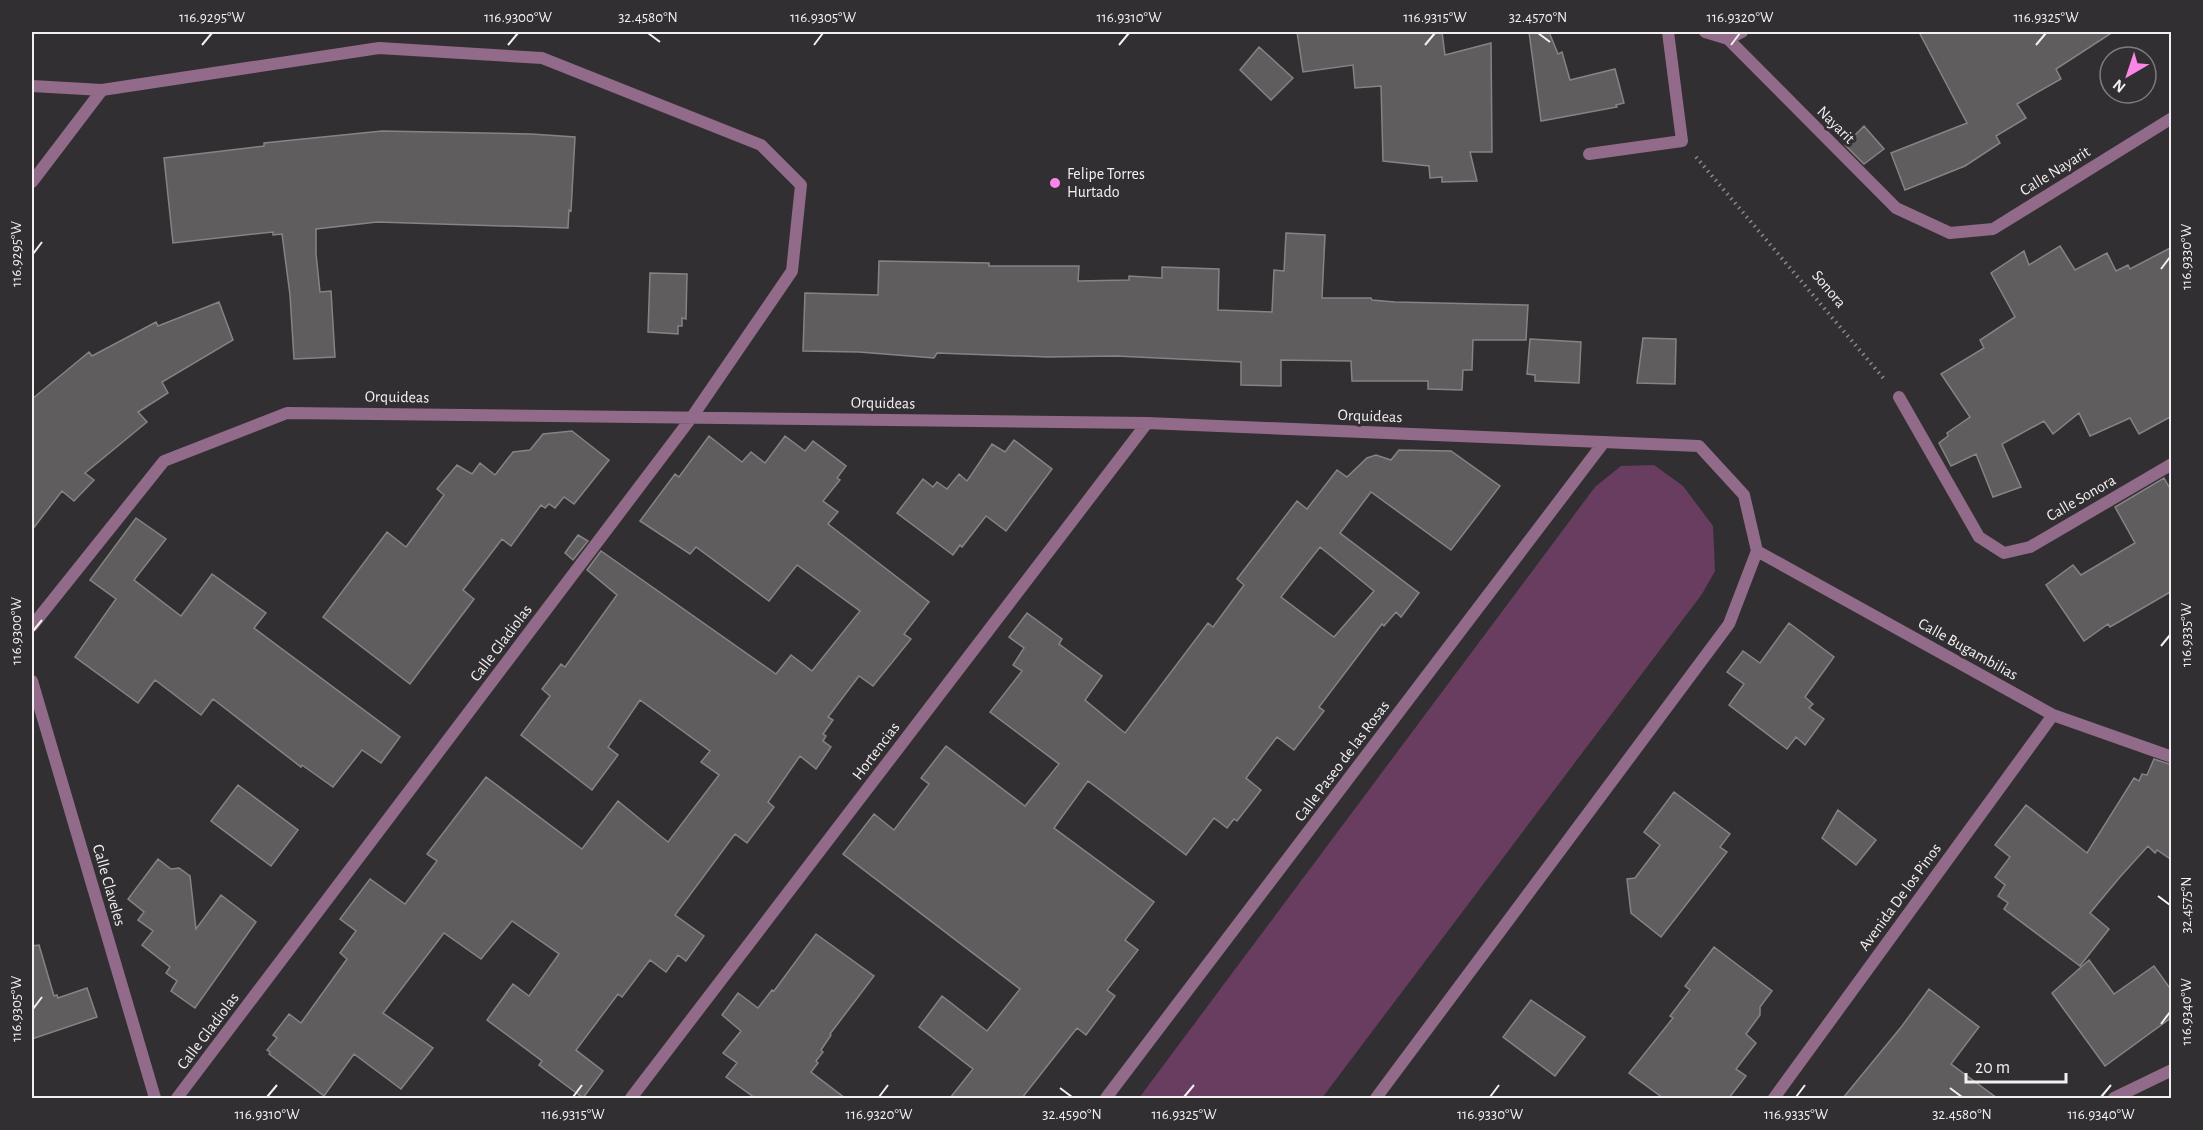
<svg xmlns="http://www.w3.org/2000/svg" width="2203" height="1130" font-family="'Alegreya Sans',sans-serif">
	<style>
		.green { fill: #683d60 }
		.building { fill: #605d5f; stroke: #868385; stroke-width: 1.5; fill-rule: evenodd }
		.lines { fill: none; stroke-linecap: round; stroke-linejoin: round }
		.path { stroke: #8b898b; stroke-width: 4; stroke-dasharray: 1.5 4.5; stroke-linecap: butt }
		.street { stroke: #916b89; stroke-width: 12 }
		.ticks { fill: none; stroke: #f2f0f1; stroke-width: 2 }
		.poi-dot { fill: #fa87e7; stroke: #322f32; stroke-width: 2 }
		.labels { text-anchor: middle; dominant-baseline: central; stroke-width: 6; stroke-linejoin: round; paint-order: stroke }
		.street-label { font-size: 16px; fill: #f2f0f1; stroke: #322f32 }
		.poi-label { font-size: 16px; fill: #f2f0f1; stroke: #322f32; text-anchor: start }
		.neatline { fill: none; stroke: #f2f0f1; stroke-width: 2 }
		.ticks-label { font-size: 15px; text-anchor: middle; fill: #f2f0f1 }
	</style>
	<rect width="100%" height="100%" fill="#322f32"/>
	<!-- green -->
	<path class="green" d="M 1654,465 L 1683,486 L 1713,526 L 1715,571 L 1702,594 L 1322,1098 L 1139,1098 L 1595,487 L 1621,466 Z"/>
	<!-- building -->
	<path class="building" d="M 1297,32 L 1442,32 L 1445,55 L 1491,43 L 1492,152 L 1470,152 L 1477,181 L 1442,182 L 1442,177 L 1430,178 L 1429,166 L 1383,161 L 1381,86 L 1355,88 L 1353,65 L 1303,72 Z
		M 1529,32 L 1549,32 L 1558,54 L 1562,52 L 1570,80 L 1615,69 L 1624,103 L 1616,105 L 1617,107 L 1541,121 Z
		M 1919,32 L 2113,32 L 2056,69 L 2061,79 L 2017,104 L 2026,118 L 1996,136 L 2000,143 L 1965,166 L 1905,190 L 1891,153 L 1967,123 Z
		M 1259,47 L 1293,78 L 1271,100 L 1240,70 Z
		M 1864,126 L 1884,149 L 1864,164 L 1845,145 Z
		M 382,131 L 531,134 L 575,137 L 571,211 L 569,210 L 568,228 L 377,222 L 316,229 L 316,254 L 320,292 L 331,291 L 335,357 L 294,359 L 290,295 L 282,234 L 273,235 L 273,232 L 173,243 L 164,158 L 264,146 L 264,143 Z
		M 1286,233 L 1325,235 L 1322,298 L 1371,298 L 1372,300 L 1395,302 L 1528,305 L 1526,340 L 1473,340 L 1472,370 L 1463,370 L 1462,390 L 1428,389 L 1428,381 L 1352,381 L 1351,361 L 1281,360 L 1281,386 L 1241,385 L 1241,362 L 1116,356 L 1048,357 L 937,353 L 934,358 L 859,352 L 803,351 L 805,293 L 878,295 L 879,261 L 989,263 L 989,266 L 1079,266 L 1078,281 L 1129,280 L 1129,276 L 1162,278 L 1162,267 L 1219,269 L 1218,310 L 1272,312 L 1274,270 L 1284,271 Z
		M 2060,246 L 2075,270 L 2107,253 L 2116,271 L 2128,265 L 2130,269 L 2172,247 L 2172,416 L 2139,434 L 2130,418 L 2090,436 L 2079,413 L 2053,434 L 2044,421 L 2002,444 L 2021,487 L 1993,497 L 1976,454 L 1951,466 L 1939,443 L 1948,436 L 1947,433 L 1970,417 L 1941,374 L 1984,348 L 1980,340 L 2015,317 L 1991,273 L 2024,251 L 2029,265 Z
		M 650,273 L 687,274 L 686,319 L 682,318 L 682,326 L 678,326 L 678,334 L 648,332 Z
		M 219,302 L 233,340 L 162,382 L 168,393 L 138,412 L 147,422 L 85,473 L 94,480 L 74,501 L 62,491 L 32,530 L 32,399 L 89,352 L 92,356 L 156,322 L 158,326 Z
		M 1643,338 L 1676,339 L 1675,384 L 1637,383 Z
		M 1530,339 L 1581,342 L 1579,383 L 1535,381 L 1535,375 L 1527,374 Z
		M 572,431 L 609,460 L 574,504 L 564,497 L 555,508 L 549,504 L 545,508 L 541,505 L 511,546 L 502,539 L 463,590 L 474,599 L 410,684 L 323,617 L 387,532 L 406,547 L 444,495 L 437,489 L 457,465 L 472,474 L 480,463 L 495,475 L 513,452 L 530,450 L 543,434 Z
		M 709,436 L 742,462 L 751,452 L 765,463 L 785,436 L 805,451 L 813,441 L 846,466 L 837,478 L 840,480 L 823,501 L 838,512 L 828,524 L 929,602 L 904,634 L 911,639 L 873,686 L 859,676 L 828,717 L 833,720 L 823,734 L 826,736 L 823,741 L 831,747 L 816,769 L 800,756 L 768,802 L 774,807 L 747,843 L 735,834 L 675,915 L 704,936 L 686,961 L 678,955 L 666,972 L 650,960 L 622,997 L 618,994 L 576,1050 L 603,1071 L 583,1098 L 539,1065 L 542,1061 L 487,1020 L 513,984 L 529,996 L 559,954 L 512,921 L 481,959 L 444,933 L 383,1013 L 433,1048 L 401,1089 L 354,1054 L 324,1096 L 269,1054 L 270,1052 L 267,1050 L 277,1038 L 273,1035 L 289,1014 L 301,1023 L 347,959 L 340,953 L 356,931 L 340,919 L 370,879 L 405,904 L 437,861 L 427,854 L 486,777 L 582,849 L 618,801 L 668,842 L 719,775 L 701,762 L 710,751 L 640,700 L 608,747 L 618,755 L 592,790 L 521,735 L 550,696 L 542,689 L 561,664 L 565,667 L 617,595 L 587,570 L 601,551 L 776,674 L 791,655 L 812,671 L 860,611 L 797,565 L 769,601 L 696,547 L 690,554 L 640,521 L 675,474 L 679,477 Z
		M 1014,440 L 1052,469 L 1006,531 L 986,516 L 962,547 L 960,545 L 953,555 L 897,513 L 923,479 L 933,487 L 937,482 L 947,489 L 959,474 L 967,481 L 992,444 L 1005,452 Z
		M 1399,450 L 1451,451 L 1500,486 L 1451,550 L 1371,492 L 1340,533 L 1419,593 L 1401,617 L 1396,612 L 1384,626 L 1382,624 L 1319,707 L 1324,711 L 1294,750 L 1277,737 L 1246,778 L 1261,790 L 1237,821 L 1234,819 L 1227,828 L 1214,818 L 1186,855 L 1088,781 L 1054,828 L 1154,902 L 1125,940 L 1138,950 L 1107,990 L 1115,996 L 1086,1035 L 1077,1028 L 1022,1098 L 950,1098 L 973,1069 L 919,1027 L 942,996 L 987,1031 L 1020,989 L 843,854 L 874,814 L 894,830 L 929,784 L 921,778 L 946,746 L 1025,806 L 1059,764 L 990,712 L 1022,671 L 1013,665 L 1024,648 L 1009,637 L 1027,613 L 1062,639 L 1059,644 L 1102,676 L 1085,700 L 1125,733 L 1208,623 L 1213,627 L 1244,585 L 1237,579 L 1297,501 L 1307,509 L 1337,470 L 1347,477 L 1367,458 L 1376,455 L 1391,460 ZM 1320,547 L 1374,591 L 1334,637 L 1281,597 Z
		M 2164,478 L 2172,492 L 2172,591 L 2110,627 L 2108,624 L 2084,641 L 2046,585 L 2073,565 L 2081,575 L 2135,543 L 2115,507 Z
		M 136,518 L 166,539 L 134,580 L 181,616 L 212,574 L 266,613 L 254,628 L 400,737 L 381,763 L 362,750 L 333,787 L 302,765 L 301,767 L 213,699 L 201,715 L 155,680 L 138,703 L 75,657 L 116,599 L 90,580 Z
		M 578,535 L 588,541 L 573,560 L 565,553 Z
		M 1789,623 L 1834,657 L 1805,697 L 1813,704 L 1809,708 L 1824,719 L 1805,745 L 1796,737 L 1787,749 L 1729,705 L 1744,684 L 1727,672 L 1743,651 L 1760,663 Z
		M 2154,759 L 2172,765 L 2172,860 L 2157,850 L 2155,853 L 2148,846 L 2120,877 L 2090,913 L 2109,929 L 2080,966 L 2004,909 L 2008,903 L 1998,896 L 2005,885 L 1995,877 L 2010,857 L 1995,845 L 2026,805 L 2087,853 L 2134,778 L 2139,781 L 2142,774 L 2147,775 Z
		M 238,785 L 298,830 L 271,866 L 211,821 Z
		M 1674,792 L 1730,834 L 1720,847 L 1727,852 L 1661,937 L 1631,913 L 1627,879 L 1635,878 L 1660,845 L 1644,832 Z
		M 1838,810 L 1876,840 L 1856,865 L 1822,838 Z
		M 158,859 L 171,869 L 179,868 L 190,876 L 196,929 L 221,895 L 256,922 L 195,1008 L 171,991 L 177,981 L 166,973 L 170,967 L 142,945 L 153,931 L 138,920 L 144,912 L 128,899 Z
		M 816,934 L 874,976 L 830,1034 L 831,1035 L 821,1050 L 823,1052 L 816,1061 L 818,1063 L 811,1072 L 845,1098 L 755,1098 L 726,1077 L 737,1063 L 723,1053 L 741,1031 L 722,1015 L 738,993 L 758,1008 L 772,990 L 774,991 Z
		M 39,945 L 54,996 L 57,995 L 58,998 L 87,988 L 97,1017 L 32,1039 L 32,946 Z
		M 1714,947 L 1772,991 L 1760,1007 L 1760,1015 L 1746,1034 L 1756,1043 L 1736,1069 L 1746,1076 L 1729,1098 L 1663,1098 L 1629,1073 L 1673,1018 L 1670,1016 L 1690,990 L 1685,986 Z
		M 2089,960 L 2114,994 L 2154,966 L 2172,991 L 2172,1017 L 2105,1066 L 2052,993 Z
		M 1929,989 L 1979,1027 L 1951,1064 L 1997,1098 L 1843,1098 L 1902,1026 Z
		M 1531,1000 L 1585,1037 L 1555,1076 L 1503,1037 Z"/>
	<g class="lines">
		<!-- path -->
		<path class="path" d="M 1696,157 L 1885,380"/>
		<!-- street -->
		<path class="street" d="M 1705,32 L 1728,39 L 1896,208 L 1950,233 L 1993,229 L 2172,118
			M 1728,39 L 1742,32
			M 32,86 L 102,90 L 379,48 L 542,58 L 761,145 L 801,185 L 792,271 L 692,417 L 177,1098
			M 1589,154 L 1682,141 L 1668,32
			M 32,182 L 102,90
			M 1899,397 L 1979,537 L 2004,553 L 2030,547 L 2172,464
			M 1757,551 L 2053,715 L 2172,757
			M 32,626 L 164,461 L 287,413 L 1147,423 L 1699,446 L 1744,495 L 1757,551
			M 32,681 L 155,1098
			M 631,1098 L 1147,423
			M 1106,1098 L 1604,442
			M 1376,1098 L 1729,624 L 1757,551
			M 1774,1098 L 2053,715
			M 2114,1098 L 2172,1070"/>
	</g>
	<!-- ticks -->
	<path class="ticks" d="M 648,33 L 660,42M 1538,33 L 1550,42M 202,45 L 212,33M 508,45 L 518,33M 814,45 L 823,33M 1119,45 L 1129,33M 1425,45 L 1435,33M 1731,45 L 1740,33M 2036,45 L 2046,33M 33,254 L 42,242M 2161,269 L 2170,257M 33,631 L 42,620M 2161,646 L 2170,635M 2158,896 L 2170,905M 33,1009 L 42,997M 2161,1024 L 2170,1012M 1060,1088 L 1072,1097M 1950,1088 L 1962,1097M 267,1097 L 277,1085M 573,1097 L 582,1085M 879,1097 L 888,1085M 1184,1097 L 1194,1085M 1490,1097 L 1499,1085M 1796,1097 L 1805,1085M 2101,1097 L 2111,1085"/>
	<!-- markers -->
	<circle class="poi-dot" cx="1055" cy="183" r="6"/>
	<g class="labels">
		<!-- street labels -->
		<g class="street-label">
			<text transform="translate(1836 125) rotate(45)">Nayarit</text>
			<text transform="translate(2055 171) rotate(-32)">Calle Nayarit</text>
			<text transform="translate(1829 289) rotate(50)">Sonora</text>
			<text transform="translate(397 397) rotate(1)">Orquideas</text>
			<text transform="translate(883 403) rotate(1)">Orquideas</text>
			<text transform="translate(1370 416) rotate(2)">Orquideas</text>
			<text transform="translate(2081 498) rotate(-30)">Calle Sonora</text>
			<text transform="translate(501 643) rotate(-53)">Calle Gladiolas</text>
			<text transform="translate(1968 649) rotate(29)">Calle Bugambilias</text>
			<text transform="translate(876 751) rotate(-53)">Hortencias</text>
			<text transform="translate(1342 761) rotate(-53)">Calle Paseo de las Rosas</text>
			<text transform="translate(109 885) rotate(74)">Calle Claveles</text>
			<text transform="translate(1900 897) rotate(-54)">Avenida De los Pinos</text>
			<text transform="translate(208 1031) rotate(-53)">Calle Gladiolas</text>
		</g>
		<!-- poi labels -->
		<g class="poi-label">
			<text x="1067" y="174">Felipe Torres<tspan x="1067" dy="18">Hurtado</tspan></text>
		</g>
	</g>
	<!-- border -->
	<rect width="2203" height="1130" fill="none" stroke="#322f32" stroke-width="66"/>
	<!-- north arrow -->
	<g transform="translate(2128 75) rotate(219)"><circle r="28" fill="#322f32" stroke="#7f7c7e" stroke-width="1.5"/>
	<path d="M0-4.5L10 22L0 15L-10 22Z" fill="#fa87e7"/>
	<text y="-9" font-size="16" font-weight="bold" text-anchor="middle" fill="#f2f0f1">N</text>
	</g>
	<!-- scale -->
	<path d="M1966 1073v9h100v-9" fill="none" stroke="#f2f0f1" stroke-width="3"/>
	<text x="1975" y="1073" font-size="18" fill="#f2f0f1" stroke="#322f32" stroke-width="4.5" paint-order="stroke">20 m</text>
	<rect x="33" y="33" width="2137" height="1064" class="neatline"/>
	<g class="ticks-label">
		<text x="212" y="22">116.9295°W</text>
		<text x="518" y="22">116.9300°W</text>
		<text x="648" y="22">32.4580°N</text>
		<text x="823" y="22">116.9305°W</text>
		<text x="1129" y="22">116.9310°W</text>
		<text x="1435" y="22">116.9315°W</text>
		<text x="1538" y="22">32.4570°N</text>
		<text x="1740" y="22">116.9320°W</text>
		<text x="2046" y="22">116.9325°W</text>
		<text transform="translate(16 254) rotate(-90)" y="5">116.9295°W</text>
		<text transform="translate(2186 257) rotate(-90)" y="5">116.9330°W</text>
		<text transform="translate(16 631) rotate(-90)" y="5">116.9300°W</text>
		<text transform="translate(2186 635) rotate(-90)" y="5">116.9335°W</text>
		<text transform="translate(2186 905) rotate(-90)" y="5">32.4575°N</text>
		<text transform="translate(16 1009) rotate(-90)" y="5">116.9305°W</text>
		<text transform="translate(2186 1012) rotate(-90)" y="5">116.9340°W</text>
		<text x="267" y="1119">116.9310°W</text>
		<text x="573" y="1119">116.9315°W</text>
		<text x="879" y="1119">116.9320°W</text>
		<text x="1072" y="1119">32.4590°N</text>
		<text x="1184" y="1119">116.9325°W</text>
		<text x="1490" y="1119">116.9330°W</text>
		<text x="1796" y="1119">116.9335°W</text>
		<text x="1962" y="1119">32.4580°N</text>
		<text x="2101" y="1119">116.9340°W</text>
	</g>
</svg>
